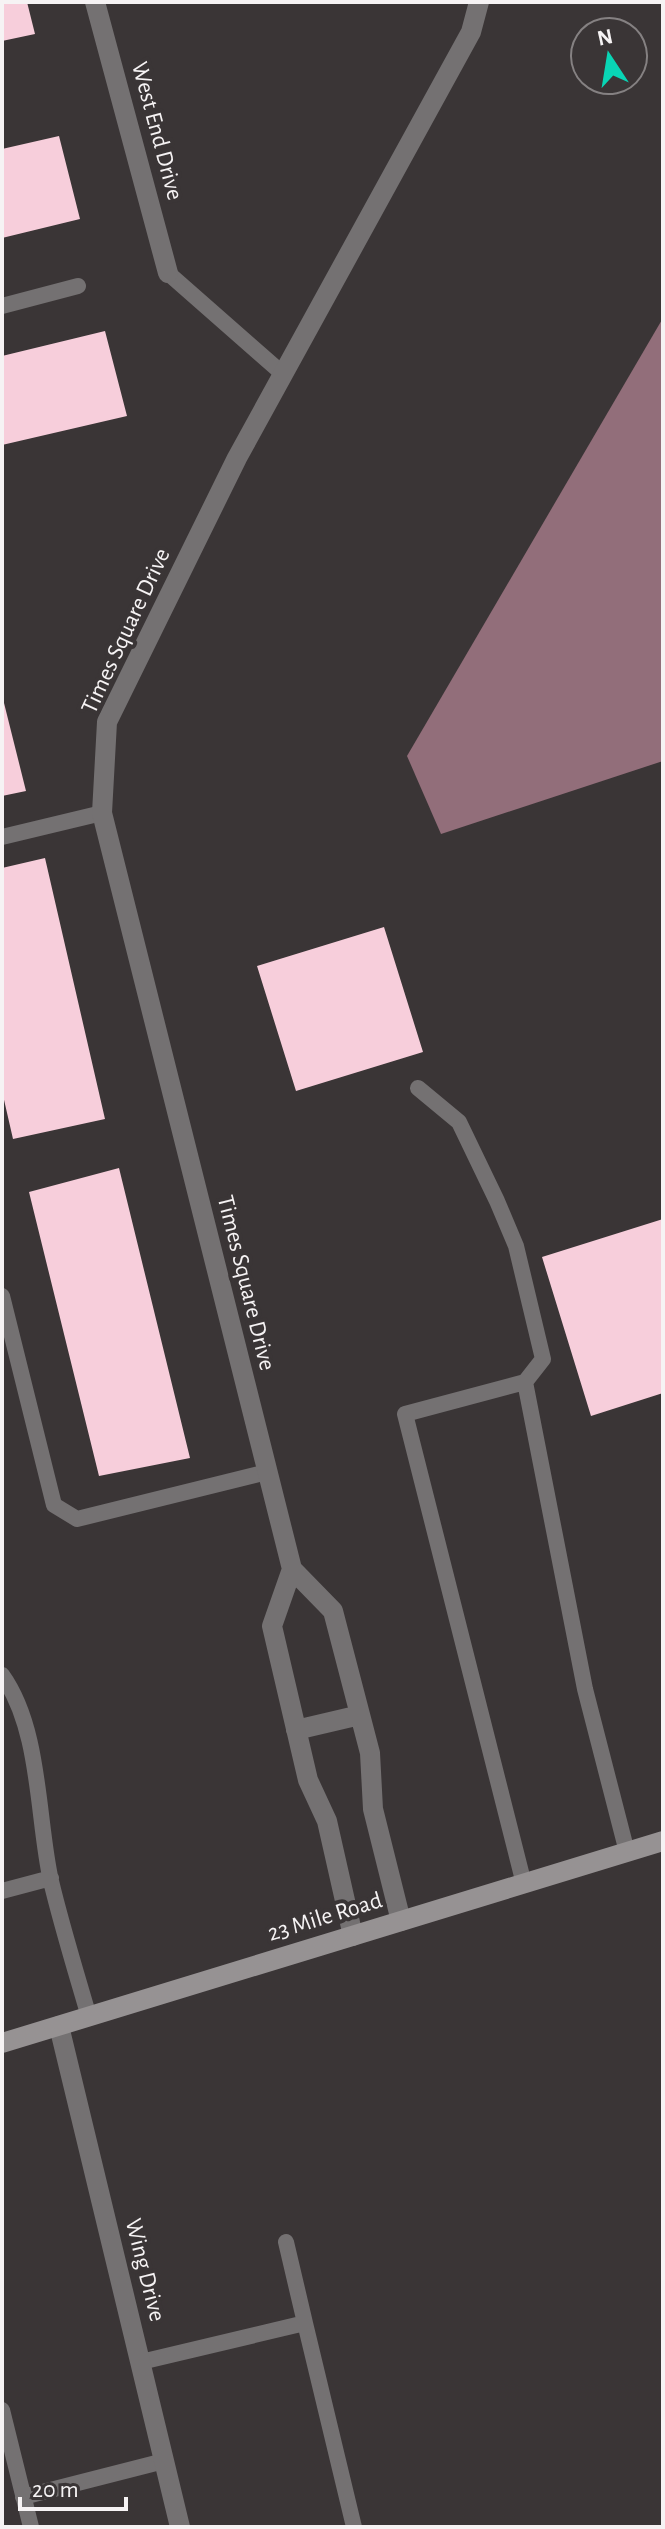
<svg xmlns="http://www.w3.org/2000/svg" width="665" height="2529" font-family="'Alegreya Sans',sans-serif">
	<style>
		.water { fill: #926e7a }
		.building { fill: #f7cedb }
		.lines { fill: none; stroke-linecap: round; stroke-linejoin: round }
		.lane { stroke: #747172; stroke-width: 16 }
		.street { stroke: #747172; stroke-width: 20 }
		.secondary { stroke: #969293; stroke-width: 20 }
		.labels { text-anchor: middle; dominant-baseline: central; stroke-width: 8; stroke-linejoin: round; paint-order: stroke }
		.street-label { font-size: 24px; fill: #f6f3f4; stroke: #3a3536 }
	</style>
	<rect width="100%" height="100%" fill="#3a3536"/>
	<!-- water -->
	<path class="water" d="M 663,318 L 663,761 L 441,834 L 407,756 Z"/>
	<!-- building -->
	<path class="building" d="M 2,2 L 27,2 L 35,34 L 2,41 Z
		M 59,136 L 80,219 L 2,238 L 2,149 Z
		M 105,331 L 127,416 L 2,445 L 2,356 Z
		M 2,695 L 26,791 L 2,796 Z
		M 45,858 L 105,1119 L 13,1139 L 2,1091 L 2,868 Z
		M 384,927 L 423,1052 L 296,1091 L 257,966 Z
		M 119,1168 L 190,1458 L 99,1476 L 29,1192 Z
		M 663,1219 L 663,1393 L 591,1416 L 542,1257 Z"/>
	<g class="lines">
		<!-- lane -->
		<path class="lane" d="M 168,273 L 283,374
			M 2,306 L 78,286
			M 2,837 L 102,813
			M 418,1088 L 459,1122 L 497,1201 L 516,1246 L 543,1359 L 525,1382
			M 2,1296 L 54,1505 L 77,1519 L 267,1472
			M 2,1675 C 41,1729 37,1819 51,1881 C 62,1927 76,1972 89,2017
			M 524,1884 L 405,1414 L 525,1382 L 585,1689 L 627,1852
			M 2,1891 L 51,1878
			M 286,2242 L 305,2323
			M 141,2362 L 305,2323 L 354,2527
			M 2,2410 L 31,2527
			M 23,2497 L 164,2461"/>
		<!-- street -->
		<path class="street" d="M 95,2 L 168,273
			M 292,1569 L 272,1626 L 308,1780 L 327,1821 L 353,1936
			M 296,1730 L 360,1715
			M 401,1921 L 373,1809 L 370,1753 L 333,1611 L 292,1569 L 102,813 L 107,722 L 237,458 L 471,32 L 479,2
			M 59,2026 L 180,2527"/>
		<!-- secondary -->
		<path class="secondary" d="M 2,2043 L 663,1841"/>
	</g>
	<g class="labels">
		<!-- street labels -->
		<g class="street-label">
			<text transform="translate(157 131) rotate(75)">West End Drive</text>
			<text transform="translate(126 631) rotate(-65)">Times Square Drive</text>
			<text transform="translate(246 1283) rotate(76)">Times Square Drive</text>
			<text transform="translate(325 1917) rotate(-17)">23 Mile Road</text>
			<text transform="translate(145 2270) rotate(76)">Wing Drive</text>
		</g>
	</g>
	<!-- border -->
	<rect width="665" height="2529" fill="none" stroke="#f6f3f4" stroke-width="8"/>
	<!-- north arrow -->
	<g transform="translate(609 56) rotate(348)"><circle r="38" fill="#3a3536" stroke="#858182" stroke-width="2"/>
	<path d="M0-6L14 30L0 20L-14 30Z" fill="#09d5b5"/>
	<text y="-12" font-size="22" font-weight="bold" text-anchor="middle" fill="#f6f3f4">N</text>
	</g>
	<!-- scale -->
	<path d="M20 2497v12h106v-12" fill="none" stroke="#f6f3f4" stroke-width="4"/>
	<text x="32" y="2497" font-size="24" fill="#f6f3f4" stroke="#3a3536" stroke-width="6" paint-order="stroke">20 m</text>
</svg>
